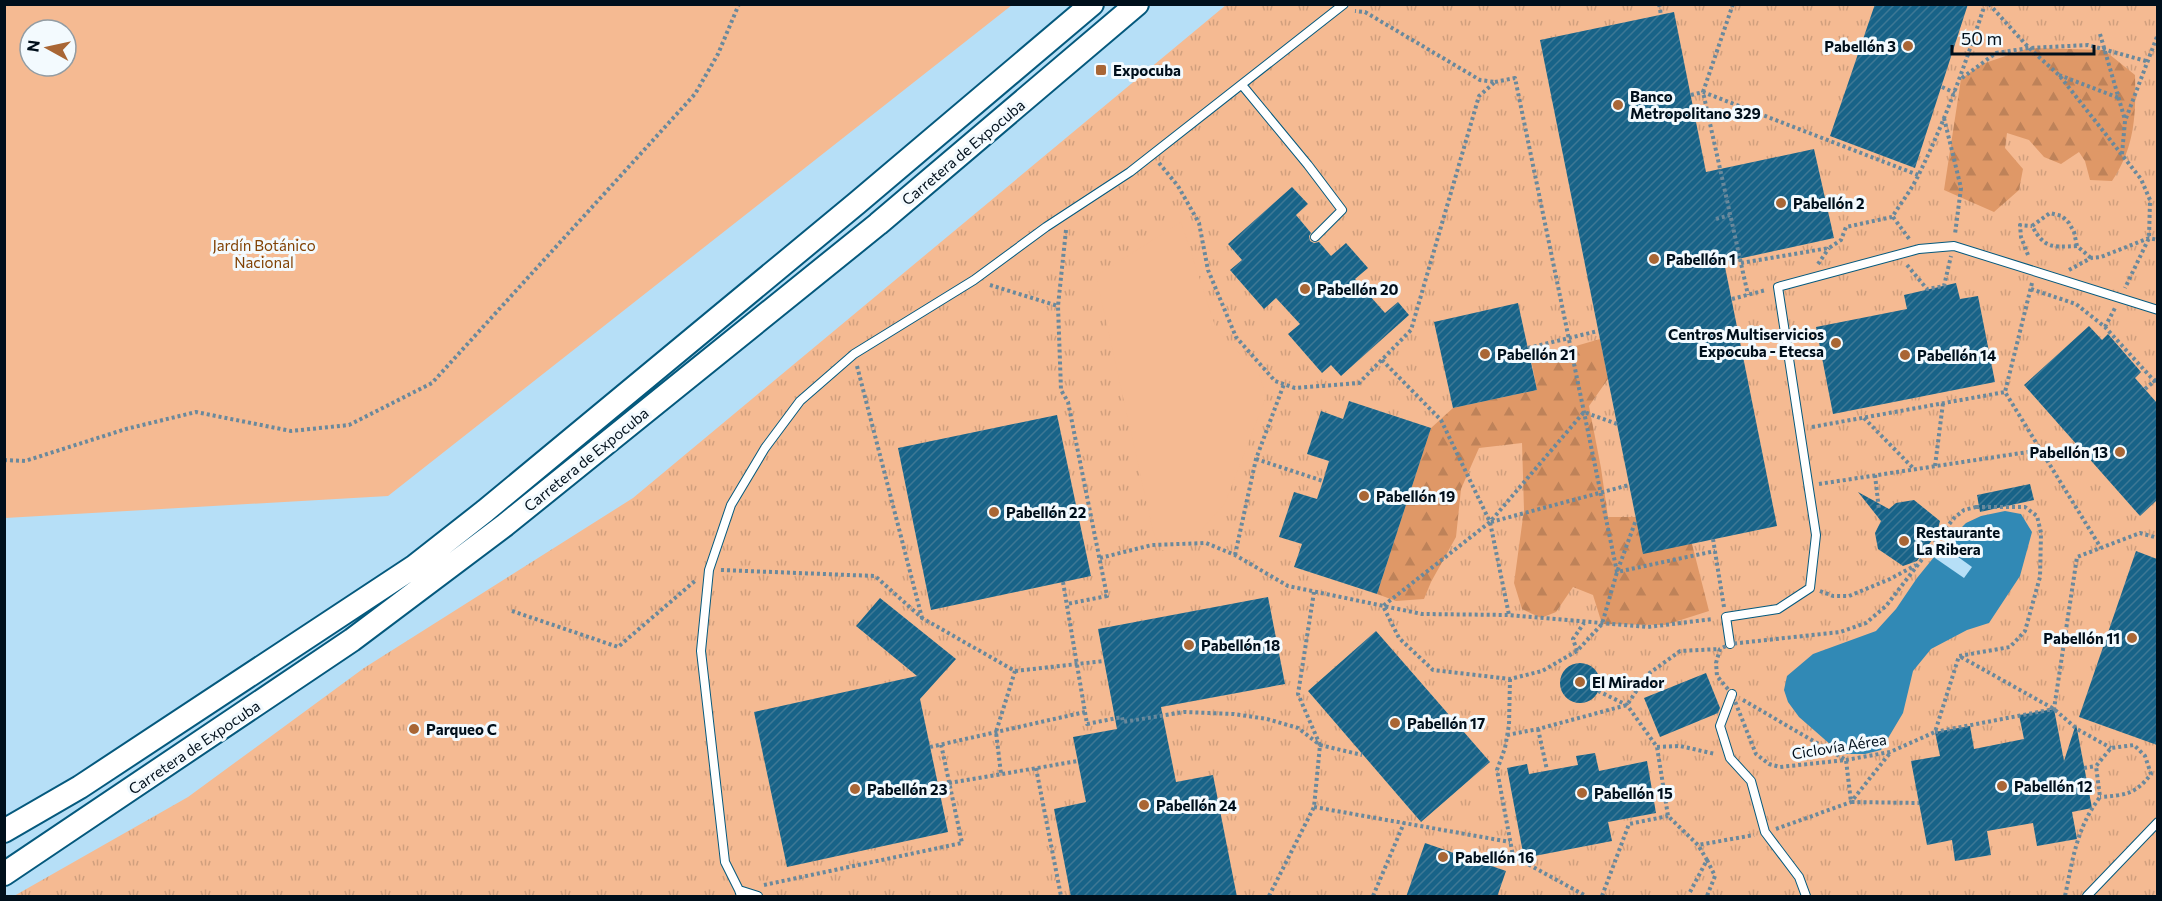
<svg xmlns="http://www.w3.org/2000/svg" width="2162" height="901" font-family="Commissioner,sans-serif">
	<style>
		.grass { fill: url(#grass-tufts) }
		.forest { fill: url(#forest-firs) }
		.green { fill: #f5ba92; fill-rule: evenodd }
		.water { fill: #3189b5 }
		.pier { fill: #b6dff7 }
		.building { fill: url(#building-hatch) }
		.lines { fill: none; stroke-linecap: round; stroke-linejoin: round }
		.lane-casing { stroke: #05597d; stroke-width: 10 }
		.secondary-casing { stroke: #05597d; stroke-width: 26 }
		.path { stroke: #6a899c; stroke-width: 4; stroke-dasharray: 3 3; stroke-linecap: butt }
		.lane { stroke: #fff; stroke-width: 8 }
		.secondary { stroke: #fff; stroke-width: 22 }
		.poi-dot { fill: #a96635; stroke: #f3fafe; stroke-width: 2 }
		.labels { text-anchor: middle; dominant-baseline: central; stroke-width: 6; stroke-linejoin: round; paint-order: stroke }
		.poi-label { font-size: 15px; font-weight: bold; fill: #000f1b; stroke: #f3fafe; text-anchor: start }
		.street-label { font-size: 15px; fill: #000f1b; stroke: #f3fafe }
		.park-label { font-size: 15px; fill: #814103; stroke: #f3fafe }
	</style>
	<defs>
		<pattern id="grass-tufts" width="24" height="20" patternUnits="userSpaceOnUse" patternTransform="scale(1.5)"><rect width="24" height="20" fill="#f5ba92"/><path d="M3 7l-1-3M5 7V3M7 7l1-3M15 17l-1-3M17 17v-4M19 17l1-3" fill="none" stroke="#d09f7d"/></pattern>
		<pattern id="forest-firs" width="22" height="20" patternUnits="userSpaceOnUse" patternTransform="scale(1.5)"><rect width="22" height="20" fill="#df9867"/><path d="M5 1l3.5 6h-7zM16 11l3.5 6h-7z" fill="#be8259"/></pattern>
		<pattern id="building-hatch" width="6" height="6" patternUnits="userSpaceOnUse" patternTransform="scale(1.5)"><rect width="6" height="6" fill="#186388"/><path d="M-1 1l2-2M0 6l6-6M5 7l2-2" fill="none" stroke="#3e7895"/></pattern>
	</defs>
	<rect width="100%" height="100%" fill="#b6dff7"/>
	<!-- grass -->
	<path class="grass" d="M 1226,5 L 2157,5 L 2157,896 L 14,896 L 188,797 L 364,668 L 633,498 Z"/>
	<!-- forest -->
	<path class="forest" d="M 2029,48 L 2104,50 L 2135,75 C 2136,115 2135,147 2112,181 L 2090,180 L 2085,161 L 2079,152 L 2061,164 L 2044,157 L 2029,140 L 2007,133 L 2005,148 L 2023,169 L 2019,190 L 1994,212 L 1944,190 L 1961,79 L 1982,64 Z
		M 1600,339 L 1608,379 L 1589,406 L 1601,468 L 1608,517 L 1636,517 L 1692,544 L 1709,611 L 1665,625 L 1602,624 L 1593,595 L 1573,587 L 1556,612 L 1541,618 L 1522,609 L 1514,583 L 1524,510 L 1522,443 L 1479,448 L 1461,489 L 1456,537 L 1431,582 L 1424,599 L 1396,601 L 1377,594 L 1431,428 L 1453,408 L 1537,390 L 1531,359 Z"/>
	<!-- green -->
	<path class="green" d="M 5,4 L 1012,4 L 1012,5 L 388,496 L 5,518 ZM 30,30 L 66,30 L 66,66 L 30,66 Z
		M 1181,222 L 1216,329 L 1259,373 L 1266,397 L 1225,503 L 1183,551 L 1162,550 L 1153,531 L 1096,276 Z"/>
	<!-- water -->
	<path class="water" d="M 2005,511 L 2021,514 L 2032,532 L 2020,576 L 1989,623 L 1967,630 L 1931,649 L 1913,671 L 1903,713 L 1881,750 L 1865,754 L 1843,754 L 1831,745 L 1799,717 L 1788,702 L 1784,690 L 1787,676 L 1813,654 L 1876,631 L 1896,609 L 1917,578 L 1943,546 L 1966,523 L 1981,516 Z"/>
	<!-- pier -->
	<path class="pier" d="M 1943,546 L 1972,567 L 1964,578 L 1935,558 Z"/>
	<!-- building -->
	<path class="building" d="M 1875,4 L 1968,4 L 1915,168 L 1830,136 Z
		M 1674,12 L 1706,172 L 1814,149 L 1834,238 L 1724,262 L 1777,526 L 1643,554 L 1540,40 Z
		M 1292,187 L 1308,204 L 1296,215 L 1311,233 L 1309,236 L 1310,241 L 1314,243 L 1319,242 L 1331,256 L 1346,243 L 1368,268 L 1355,279 L 1385,313 L 1398,302 L 1409,315 L 1341,376 L 1331,365 L 1322,373 L 1288,334 L 1300,324 L 1276,298 L 1264,309 L 1230,270 L 1242,260 L 1228,244 Z
		M 1956,283 L 1960,299 L 1978,296 L 1995,382 L 1833,414 L 1816,327 L 1907,309 L 1904,295 Z
		M 1518,303 L 1537,390 L 1453,408 L 1434,322 Z
		M 2089,326 L 2102,340 L 2108,334 L 2141,372 L 2135,378 L 2157,403 L 2157,500 L 2140,516 L 2024,385 Z
		M 1349,401 L 1431,428 L 1377,594 L 1294,567 L 1302,544 L 1279,537 L 1294,492 L 1317,499 L 1323,481 L 1329,461 L 1307,454 L 1321,411 L 1343,419 Z
		M 1057,415 L 1091,576 L 931,610 L 898,448 Z
		M 2030,484 L 2034,500 L 1980,512 L 1977,495 Z
		M 1858,492 L 1889,509 L 1896,503 L 1914,500 L 1940,521 L 1937,533 L 1917,561 L 1903,566 L 1878,549 L 1875,533 L 1881,521 Z
		M 2136,551 L 2157,559 L 2157,745 L 2079,717 Z
		M 1268,597 L 1285,684 L 1161,707 L 1176,782 L 1213,775 L 1237,897 L 1071,897 L 1054,809 L 1086,802 L 1073,737 L 1117,729 L 1098,629 Z
		M 880,598 L 956,659 L 920,699 L 948,832 L 787,867 L 754,712 L 917,676 L 856,626 Z
		M 1376,631 L 1490,762 L 1421,822 L 1308,691 Z
		M1560 683a20 20 0 1 1 40 0a20 20 0 1 1-40 0Z
		M 1706,673 L 1720,708 L 1718,713 L 1660,737 L 1644,698 Z
		M 2054,709 L 2064,761 L 2076,724 L 2092,808 L 2072,812 L 2077,839 L 2037,846 L 2033,823 L 1987,831 L 1991,855 L 1955,861 L 1952,840 L 1927,845 L 1911,761 L 1940,756 L 1935,732 L 1970,726 L 1974,749 L 2024,739 L 2019,715 Z
		M 1595,753 L 1599,771 L 1647,761 L 1656,813 L 1608,822 L 1612,841 L 1524,858 L 1507,768 L 1527,764 L 1529,774 L 1578,765 L 1576,756 Z
		M 1425,843 L 1506,871 L 1497,897 L 1406,897 Z"/>
	<g class="lines">
		<!-- lane casing -->
		<g class="lane-casing">
			<path id="lane" d="M 1242,85 L 1308,165 L 1342,210 L 1315,237
				M 1730,644 L 1726,617 L 1778,609 L 1810,588 L 1816,535 L 1778,287 L 1919,249 L 1954,246 L 2158,310
				M 1732,694 L 1720,726 L 1730,758 L 1751,781 L 1765,832 L 1799,877 L 1806,896
				M 739,890 L 758,896
				M 741,896 L 739,890 L 725,862 L 701,651 L 709,570 L 731,505 L 765,448 L 800,401 L 854,354 L 974,280 L 1046,227 L 1130,172 L 1344,4
				M 2087,896 L 2158,822"/>
		</g>
		<!-- secondary casing -->
		<g class="secondary-casing">
			<path id="secondary" d="M 4,831 L 80,787 L 415,566 L 485,511 L 857,203 L 1092,4
				M 4,874 L 352,640 L 505,525 L 878,224 L 1137,4"/>
		</g>
		<!-- path -->
		<path class="path" d="M 1659,4 L 1661,15
			M 1733,4 L 1703,92 L 1748,295
			M 1989,4 L 2029,48 L 2059,75 L 2141,179 L 2150,200 L 2149,238 L 2125,288
			M 2100,34 L 2125,120
			M 2059,75 L 2119,98
			M 1962,78 L 1996,53 L 2029,48 L 2088,45 L 2146,61
			M 1495,82 L 1515,78 L 1617,572 L 1715,551
			M 1942,87 L 1955,93
			M 1691,95 L 1703,92 L 1918,175
			M 1944,118 L 1961,188 L 1955,234
			M 2122,154 L 2125,121 L 2158,34
			M 1159,163 L 1178,186 L 1199,223 L 1208,270 L 1236,337 L 1275,381 L 1295,388 L 1359,383 L 1411,330 L 1479,96 L 1495,82 L 1480,80 L 1365,12 L 1355,11
			M 1893,217 L 1910,240
			M 1716,219 L 1730,215
			M 1066,230 L 1058,306 L 1061,390 L 1068,402 L 1107,596 L 1067,604
			M 2077,246 C 2052,247 2045,249 2032,226 L 2050,213 L 2062,216 L 2069,223 L 2074,232 L 2077,246 L 2091,258
			M 2028,255 L 2021,237 L 2020,225 L 2032,226
			M 1741,263 L 1829,248 L 1841,240 L 1846,227 L 1892,217 C 1901,203 1912,189 1919,174 C 1946,119 1966,62 1985,4
			M 1818,264 L 1829,248
			M 1907,265 L 1927,289 L 1944,286 L 1951,256
			M 2069,270 L 2091,258 L 2101,257 L 2149,238 L 2158,240
			M 2032,283 L 2005,392 L 2101,548
			M 990,285 L 1058,306
			M 2031,289 L 2076,304 L 2105,327 L 2158,385
			M 1732,299 L 1766,290
			M 2105,327 L 2115,308
			M 1528,348 L 1598,331
			M 1382,360 L 1441,420 L 1490,522 L 1509,615
			M 857,366 L 922,618
			M 2145,389 L 2158,378
			M 1864,418 L 1914,469
			M 1617,424 L 1584,412 L 1490,522 L 1383,606 L 1399,638 L 1433,670 L 1510,679 L 1542,671 L 1577,651 L 1602,624 L 1617,572 L 1636,520
			M 1812,427 L 2005,392
			M 1256,459 L 1323,481
			M 4,460 L 25,461 L 126,429 L 196,412 L 291,431 L 349,425 L 432,383 L 695,94 L 718,54 L 739,4
			M 1935,466 L 1943,403
			M 1875,475 L 1879,510
			M 1819,484 L 2041,450
			M 1976,507 L 2025,507 L 2037,516 L 2041,533 L 2040,577 L 2025,631 L 2010,647 L 1959,656 L 1935,732 L 1890,752 L 1846,760 L 1780,767 L 1769,764 L 1756,754 L 1732,694 L 1717,676 L 1716,663 L 1720,649 L 1730,644 L 1840,632 L 1866,623 L 1886,606 L 1954,518 L 1964,510 Z
			M 1491,522 L 1629,485
			M 1713,539 L 1724,607
			M 1235,555 L 1256,459 L 1284,384
			M 1100,558 L 1152,545 L 1206,543 L 1235,555 L 1288,586 L 1422,614 L 1509,615 L 1648,627 L 1713,619
			M 721,570 L 875,576 L 922,618 L 1015,671 L 996,732 L 1001,774
			M 1063,582 L 1087,724 L 1122,717 L 1123,722 L 1184,712 L 1234,714 L 1267,719 L 1298,728 L 1320,745 L 1362,755
			M 1820,591 L 1833,596 L 1849,596 L 1890,579 L 1916,565
			M 512,611 L 618,647 L 696,580
			M 1577,651 L 1573,639 L 1584,623
			M 1961,657 L 2054,709 L 2077,729 L 2111,748
			M 1015,671 L 1104,661
			M 1510,679 L 1509,725 L 1505,748 L 1497,770 L 1513,856 L 1586,896
			M 1598,691 L 1627,705 L 1657,747 L 1668,816 L 1698,845 L 1754,835
			M 1743,700 L 1846,760 L 1851,802 L 1919,803
			M 1538,729 L 1547,770
			M 1935,732 L 2054,709 L 2077,557 L 2140,533 L 2158,538
			M 1507,735 L 1538,729 L 1627,705 L 1647,675 L 1680,651 L 1719,649
			M 930,747 L 1085,712
			M 1657,747 L 1680,746 L 1715,754
			M 1036,768 L 1061,896
			M 2084,768 L 2096,766
			M 949,783 L 1078,761
			M 1314,807 L 1510,842
			M 1776,829 L 1851,802 L 1890,753
			M 1707,860 L 1715,876 L 1707,896
			M 764,885 L 962,843 L 941,744
			M 1690,892 L 1707,860 L 1698,845
			M 1269,896 L 1314,807 L 1320,745 L 1298,694 L 1314,592
			M 1373,896 L 1404,823
			M 1602,896 L 1629,824 L 1668,816
			M 2065,896 C 2073,859 2076,829 2100,797 L 2096,766 L 2111,748 L 2134,745 L 2145,756 L 2151,774 C 2135,795 2125,795 2100,797"/>
		<!-- lane -->
		<use href="#lane" class="lane"/>
		<!-- secondary -->
		<use href="#secondary" class="secondary"/>
	</g>
	<!-- markers -->
	<g class="poi-dot">
		<circle cx="1908" cy="46" r="6"/>
		<rect x="1095" y="64" width="12" height="12" rx="3"/>
		<circle cx="1618" cy="105" r="6"/>
		<circle cx="1781" cy="203" r="6"/>
		<circle cx="1654" cy="259" r="6"/>
		<circle cx="1305" cy="289" r="6"/>
		<circle cx="1836" cy="343" r="6"/>
		<circle cx="1485" cy="354" r="6"/>
		<circle cx="1905" cy="355" r="6"/>
		<circle cx="2120" cy="452" r="6"/>
		<circle cx="1364" cy="496" r="6"/>
		<circle cx="994" cy="512" r="6"/>
		<circle cx="1904" cy="541" r="6"/>
		<circle cx="2132" cy="638" r="6"/>
		<circle cx="1189" cy="645" r="6"/>
		<circle cx="1580" cy="682" r="6"/>
		<circle cx="1395" cy="723" r="6"/>
		<circle cx="414" cy="729" r="6"/>
		<circle cx="2002" cy="786" r="6"/>
		<circle cx="855" cy="789" r="6"/>
		<circle cx="1582" cy="793" r="6"/>
		<circle cx="1144" cy="805" r="6"/>
		<circle cx="1443" cy="857" r="6"/>
	</g>
	<g class="labels">
		<!-- poi labels -->
		<g class="poi-label">
			<text x="1896" y="46" text-anchor="end">Pabellón 3</text>
			<text x="1113" y="70">Expocuba</text>
			<text x="1630" y="96">Banco<tspan x="1630" dy="17">Metropolitano 329</tspan></text>
			<text x="1793" y="203">Pabellón 2</text>
			<text x="1666" y="259">Pabellón 1</text>
			<text x="1317" y="289">Pabellón 20</text>
			<text x="1824" y="334" text-anchor="end">Centros Multiservicios<tspan x="1824" dy="17">Expocuba - Etecsa</tspan></text>
			<text x="1497" y="354">Pabellón 21</text>
			<text x="1917" y="355">Pabellón 14</text>
			<text x="2108" y="452" text-anchor="end">Pabellón 13</text>
			<text x="1376" y="496">Pabellón 19</text>
			<text x="1006" y="512">Pabellón 22</text>
			<text x="1916" y="532">Restaurante<tspan x="1916" dy="17">La Ribera</tspan></text>
			<text x="2120" y="638" text-anchor="end">Pabellón 11</text>
			<text x="1201" y="645">Pabellón 18</text>
			<text x="1592" y="682">El Mirador</text>
			<text x="1407" y="723">Pabellón 17</text>
			<text x="426" y="729">Parqueo C</text>
			<text x="2014" y="786">Pabellón 12</text>
			<text x="867" y="789">Pabellón 23</text>
			<text x="1594" y="793">Pabellón 15</text>
			<text x="1156" y="805">Pabellón 24</text>
			<text x="1455" y="857">Pabellón 16</text>
		</g>
		<!-- street labels -->
		<g class="street-label">
			<text transform="translate(963 152) rotate(-40)">Carretera de Expocuba</text>
			<text transform="translate(586 459) rotate(-39)">Carretera de Expocuba</text>
			<text transform="translate(1839 746) rotate(-9)">Ciclovía Aérea</text>
			<text transform="translate(194 747) rotate(-34)">Carretera de Expocuba</text>
		</g>
		<!-- park labels -->
		<g class="park-label">
			<text x="264" y="245">Jardín Botánico<tspan x="264" dy="17">Nacional</tspan></text>
		</g>
	</g>
	<!-- border -->
	<rect width="2162" height="901" fill="none" stroke="#000f1b" stroke-width="12"/>
	<!-- north arrow -->
	<g transform="translate(48 48) rotate(278)"><circle r="28" fill="#f3fafe" stroke="#929ca3" stroke-width="1.5"/>
	<path d="M0-4.5L10 22L0 15L-10 22Z" fill="#a96635"/>
	<text y="-9" font-size="16" font-weight="bold" text-anchor="middle" fill="#000f1b">N</text>
	</g>
	<!-- scale -->
	<path d="M1952 45v9h142v-9" fill="none" stroke="#000f1b" stroke-width="3"/>
	<text x="1961" y="45" font-size="18" fill="#000f1b" stroke="#f3fafe" stroke-width="4.5" paint-order="stroke">50 m</text>
</svg>
